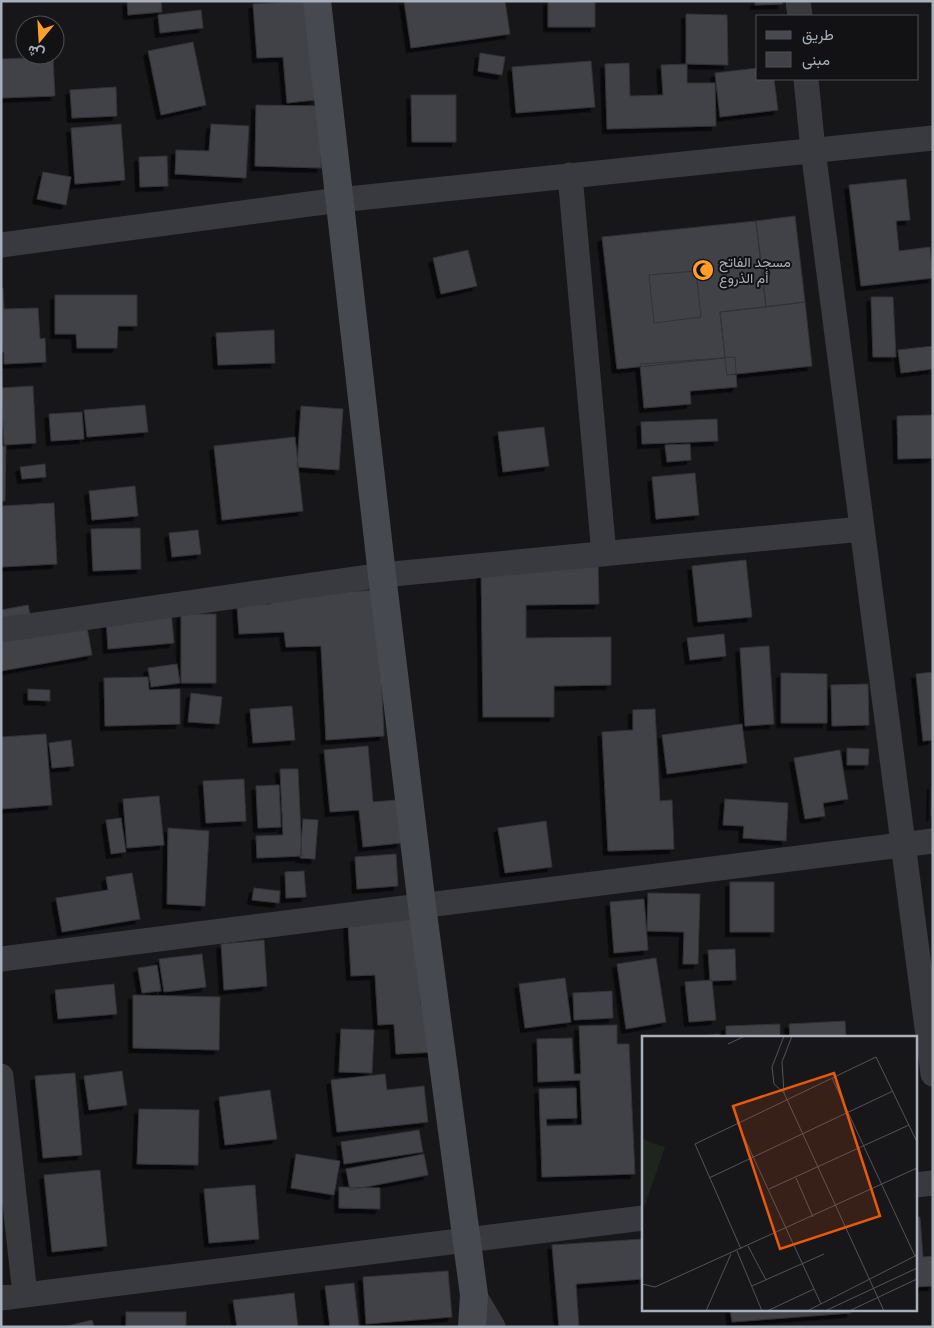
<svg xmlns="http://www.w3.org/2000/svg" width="934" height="1328" font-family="Mulish,Vazirmatn,sans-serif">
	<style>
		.building { fill: #414247; stroke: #313136; filter: url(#shadow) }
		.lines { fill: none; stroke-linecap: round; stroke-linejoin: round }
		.minor { stroke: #383a3f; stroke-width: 25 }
		.secondary { stroke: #46494f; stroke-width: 28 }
		.labels { text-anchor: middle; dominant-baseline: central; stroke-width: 4; stroke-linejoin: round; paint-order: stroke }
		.poi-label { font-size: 14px; fill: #a8b0bb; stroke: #121215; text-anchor: start }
		.inset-road { fill: none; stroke: #51545a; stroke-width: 1 }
		.view { fill: #e8590c; fill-opacity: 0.15; stroke: #e8590c; stroke-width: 2.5 }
		.inset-edge { fill: none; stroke: #a8b0bb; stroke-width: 2.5 }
	</style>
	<defs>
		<filter id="shadow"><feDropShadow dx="-4.5" dy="4.5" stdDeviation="0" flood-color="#0009"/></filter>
	</defs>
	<rect width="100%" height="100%" fill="#17171a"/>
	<!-- building -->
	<path class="building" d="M 127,1 L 161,1 L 162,12 L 128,15 Z
		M 307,1 L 315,100 L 287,103 L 283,57 L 257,58 L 253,4 Z
		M 404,1 L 505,1 L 510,34 L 411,48 Z
		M 548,1 L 595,1 L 595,27 L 548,27 Z
		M 755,1 L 782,1 L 783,4 L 755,5 Z
		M 201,10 L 203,28 L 160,33 L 158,15 Z
		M 686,14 L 727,15 L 728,65 L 686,64 Z
		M 193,42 L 206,105 L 161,115 L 148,51 Z
		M 480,53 L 505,57 L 502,75 L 478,71 Z
		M 53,57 L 55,96 L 1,98 L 1,59 Z
		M 591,61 L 595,107 L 516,113 L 512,67 Z
		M 629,63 L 630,96 L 663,95 L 661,65 L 687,64 L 687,83 L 715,83 L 716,126 L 607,129 L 605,64 Z
		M 758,68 L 758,79 L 774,79 L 778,110 L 720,117 L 715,73 Z
		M 116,87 L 117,116 L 72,118 L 70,90 Z
		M 411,95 L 456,95 L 456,142 L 412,142 Z
		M 256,105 L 322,106 L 321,168 L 255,166 Z
		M 121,124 L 125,180 L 75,184 L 71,128 Z
		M 211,124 L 249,126 L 246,178 L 175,174 L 176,150 L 209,151 Z
		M 167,156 L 168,186 L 140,187 L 139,157 Z
		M 43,172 L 71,177 L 66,205 L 37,199 Z
		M 906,179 L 910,220 L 896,221 L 899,251 L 930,247 L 933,278 L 861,286 L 849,185 Z
		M 795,216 L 805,302 L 766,307 L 756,221 Z
		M 756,221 L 766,307 L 720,312 L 725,358 L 617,369 L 602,237 Z
		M 468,250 L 477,286 L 441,294 L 433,258 Z
		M 696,271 L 701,317 L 654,323 L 649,275 Z
		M 1,288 L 3,288 L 4,309 L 38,308 L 40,339 L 45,338 L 46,362 L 4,364 L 4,352 L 1,352 Z
		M 55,295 L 137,295 L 137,326 L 118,326 L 117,348 L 77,348 L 76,334 L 55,334 Z
		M 871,297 L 893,297 L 896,357 L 873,357 Z
		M 805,302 L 812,366 L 727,375 L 720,312 Z
		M 274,330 L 275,363 L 218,365 L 216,333 Z
		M 933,346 L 933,369 L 901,373 L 898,350 Z
		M 735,357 L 737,387 L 690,391 L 691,404 L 644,408 L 640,364 Z
		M 33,386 L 36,443 L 4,445 L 1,388 Z
		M 145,405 L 148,432 L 87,437 L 84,410 Z
		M 301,406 L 343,409 L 339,470 L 297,467 Z
		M 82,412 L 84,439 L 51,441 L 49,414 Z
		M 933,415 L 933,458 L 898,459 L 897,416 Z
		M 717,419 L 718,441 L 642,444 L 641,422 Z
		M 544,427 L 549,466 L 503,472 L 498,432 Z
		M 295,437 L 303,511 L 222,520 L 214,446 Z
		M 690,444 L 691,460 L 667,462 L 665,445 Z
		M 1,446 L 6,446 L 5,501 L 1,501 Z
		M 45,464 L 46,477 L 22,479 L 20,467 Z
		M 695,473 L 699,515 L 656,519 L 652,477 Z
		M 135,486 L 138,516 L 92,520 L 89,491 Z
		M 54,503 L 57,564 L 1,567 L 1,506 Z
		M 140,528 L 141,569 L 93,571 L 91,529 Z
		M 198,530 L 201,554 L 172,557 L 169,533 Z
		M 746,560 L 752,617 L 698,622 L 692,566 Z
		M 598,561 L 599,604 L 526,605 L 526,638 L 611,637 L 611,685 L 554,686 L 554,717 L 483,717 L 481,563 Z
		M 380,590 L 381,671 L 384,736 L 326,740 L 321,646 L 286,647 L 284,632 L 239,634 L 237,606 L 271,604 L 270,595 Z
		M 28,605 L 31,619 L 84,610 L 92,655 L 1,671 L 1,623 L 3,622 L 1,610 Z
		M 171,611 L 174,643 L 108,649 L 106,617 Z
		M 181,614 L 216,614 L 216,683 L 181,683 Z
		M 724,634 L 726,656 L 690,660 L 687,638 Z
		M 769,646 L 774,724 L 745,726 L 740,648 Z
		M 177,664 L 180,683 L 151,687 L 148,668 Z
		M 933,672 L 933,740 L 923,741 L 916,674 Z
		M 781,673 L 827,674 L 827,723 L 781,723 Z
		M 148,677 L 149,690 L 180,689 L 180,724 L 105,726 L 104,678 Z
		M 868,684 L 869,725 L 832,726 L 831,685 Z
		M 28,689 L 50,690 L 50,701 L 28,700 Z
		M 191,693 L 222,697 L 219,724 L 188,722 Z
		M 292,706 L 295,740 L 253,743 L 250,709 Z
		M 655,709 L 660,801 L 672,800 L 674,849 L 608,851 L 602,732 L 633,730 L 633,710 Z
		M 742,724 L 747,763 L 667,774 L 662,735 Z
		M 46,734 L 52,805 L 1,809 L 1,737 Z
		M 71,740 L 74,766 L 52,768 L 49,743 Z
		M 368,746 L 373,802 L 396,800 L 401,843 L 363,847 L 359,810 L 330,812 L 324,750 Z
		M 847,748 L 869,749 L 868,765 L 847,765 Z
		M 840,750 L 848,799 L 823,803 L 825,816 L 805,819 L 794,758 Z
		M 280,769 L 298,769 L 302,856 L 257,858 L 256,836 L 283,835 Z
		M 244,779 L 246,821 L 206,823 L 203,781 Z
		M 279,785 L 281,827 L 258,828 L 256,786 Z
		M 932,785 L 933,785 L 933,816 L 931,816 Z
		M 159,796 L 164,845 L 127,848 L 123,799 Z
		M 725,799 L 788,803 L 786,841 L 743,838 L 744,826 L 723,825 Z
		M 121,818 L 126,852 L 111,854 L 106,820 Z
		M 303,819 L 318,820 L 315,859 L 300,858 Z
		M 546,821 L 552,867 L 505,873 L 498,828 Z
		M 168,828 L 209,831 L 205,906 L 167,904 Z
		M 396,854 L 398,886 L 357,889 L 355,857 Z
		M 304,871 L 306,897 L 286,898 L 285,872 Z
		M 132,873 L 140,919 L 62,932 L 56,898 L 108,890 L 106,877 Z
		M 730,882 L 774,882 L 774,932 L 730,932 Z
		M 254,888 L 280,891 L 279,903 L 252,900 Z
		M 648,893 L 700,894 L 698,964 L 683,964 L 684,932 L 647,931 Z
		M 644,899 L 648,950 L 614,953 L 610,902 Z
		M 414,919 L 421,1005 L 435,1004 L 438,1052 L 396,1054 L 394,1024 L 378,1025 L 375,975 L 351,976 L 348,923 Z
		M 264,940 L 267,986 L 224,990 L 221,944 Z
		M 735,949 L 736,980 L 710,981 L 708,950 Z
		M 202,954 L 206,987 L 164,992 L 159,959 Z
		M 656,958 L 666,1022 L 626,1029 L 617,964 Z
		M 157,965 L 161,991 L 142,993 L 138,968 Z
		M 565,978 L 571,1022 L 525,1028 L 519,984 Z
		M 712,980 L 716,1020 L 689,1022 L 685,982 Z
		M 114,984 L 117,1014 L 58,1019 L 55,990 Z
		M 612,991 L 613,1018 L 574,1020 L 573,993 Z
		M 133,995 L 220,997 L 219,1050 L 133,1048 Z
		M 845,1021 L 846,1037 L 790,1037 L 789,1024 Z
		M 780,1024 L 780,1037 L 726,1037 L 726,1026 Z
		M 617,1025 L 617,1044 L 629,1044 L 635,1174 L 542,1177 L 539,1089 L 576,1088 L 577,1118 L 546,1119 L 547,1126 L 582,1125 L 580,1080 L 538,1082 L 537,1039 L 572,1038 L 574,1074 L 581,1074 L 579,1026 Z
		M 341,1029 L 374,1030 L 372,1073 L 339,1072 Z
		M 719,1034 L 720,1037 L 692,1037 Z
		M 122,1071 L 127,1105 L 89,1110 L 84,1076 Z
		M 75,1073 L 82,1155 L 43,1158 L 35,1076 Z
		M 385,1074 L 387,1090 L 424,1086 L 428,1122 L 337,1132 L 331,1080 Z
		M 270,1090 L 277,1139 L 225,1145 L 219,1097 Z
		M 139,1109 L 199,1110 L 198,1165 L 137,1164 Z
		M 419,1130 L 423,1152 L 344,1164 L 341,1142 Z
		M 296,1154 L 340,1161 L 334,1195 L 291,1188 Z
		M 424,1154 L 428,1175 L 350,1190 L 346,1169 Z
		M 100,1170 L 107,1246 L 52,1252 L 44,1175 Z
		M 255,1185 L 259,1239 L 209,1243 L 204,1189 Z
		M 339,1187 L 380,1188 L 380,1209 L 339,1208 Z
		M 915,1217 L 920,1217 L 923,1257 L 933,1256 L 933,1286 L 915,1287 Z
		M 643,1239 L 643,1279 L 576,1284 L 579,1327 L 559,1327 L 552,1245 Z
		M 448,1271 L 452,1317 L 366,1324 L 363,1277 Z
		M 354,1283 L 359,1327 L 330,1327 L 325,1286 Z
		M 294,1293 L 298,1327 L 237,1327 L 233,1300 Z
		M 730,1309 L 851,1309 L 851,1313 L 732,1322 Z
		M 126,1312 L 186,1312 L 186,1327 L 126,1327 Z
		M 92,1320 L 94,1327 L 63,1327 Z"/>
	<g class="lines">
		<!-- minor -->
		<path class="minor" d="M 798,1 L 800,16
			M 806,79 L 813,150 L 933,1074
			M 570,175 L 604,554
			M 1,245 L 339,200 L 933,138
			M 1,630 L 382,575 L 862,529
			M 1,959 L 933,841
			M 1,1076 L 25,1295
			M 915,1185 L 933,1183
			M 474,1295 L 493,1327
			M 1,1298 L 643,1218"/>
		<!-- secondary -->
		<path class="secondary" d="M 317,1 L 382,575 L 422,906 L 474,1295 L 472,1327"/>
	</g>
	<!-- icons -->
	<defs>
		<g id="mosque-disc" transform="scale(1.125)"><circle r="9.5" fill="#ff9f2a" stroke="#121215"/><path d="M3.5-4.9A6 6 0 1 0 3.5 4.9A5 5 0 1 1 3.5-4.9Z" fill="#111"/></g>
	</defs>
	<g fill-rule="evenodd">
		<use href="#mosque-disc" x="703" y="270"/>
	</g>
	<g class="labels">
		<!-- poi labels -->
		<g class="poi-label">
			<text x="719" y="262">مسجد الفاتح<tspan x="719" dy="16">أم الذروع</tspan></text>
		</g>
	</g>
	<!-- overview -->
	<g transform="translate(642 1036)">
		<rect width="275" height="275" fill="#17171a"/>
		<path d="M 0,103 L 23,111 L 3,169 L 0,168 Z" fill="#1d251d"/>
		<path class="inset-road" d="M 150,0 L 140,26 L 142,57 L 242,275M 86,8 L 103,0M 190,42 L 273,220M 142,57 L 132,48 L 130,31 L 142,0M 95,86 L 179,268M 67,142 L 251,55M 154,142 L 171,181M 127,153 L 267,89M 106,210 L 124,244M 99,213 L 53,108 L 234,21 L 275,106M 95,215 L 120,275M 0,248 L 13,251 L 275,132M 110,250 L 182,218M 64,275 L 89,218M 125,275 L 172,253M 165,275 L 275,219M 183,275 L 275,232M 207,275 L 275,243"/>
		<path class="view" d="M 192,37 L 238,180 L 138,213 L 91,70 Z"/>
		<rect width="275" height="275" class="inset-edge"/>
	</g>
	<!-- border -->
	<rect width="934" height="1328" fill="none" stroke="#a8b0bb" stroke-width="5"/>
	<!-- legend -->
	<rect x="756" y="15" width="162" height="65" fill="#121215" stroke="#4e5157"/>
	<rect x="766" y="31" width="25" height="8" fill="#46494f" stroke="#4e5157"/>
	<text x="802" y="40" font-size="15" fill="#a8b0bb">طريق</text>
	<rect x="766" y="52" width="25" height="15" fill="#414247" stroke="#4e5157"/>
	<text x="802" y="65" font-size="15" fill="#a8b0bb">مبنى</text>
	<!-- north arrow -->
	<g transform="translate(40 40) rotate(198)"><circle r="24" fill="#121215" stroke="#4e5157"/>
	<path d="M0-4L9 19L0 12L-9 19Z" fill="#ff9f2a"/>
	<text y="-8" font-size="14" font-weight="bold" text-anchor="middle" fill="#a8b0bb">ش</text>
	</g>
</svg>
